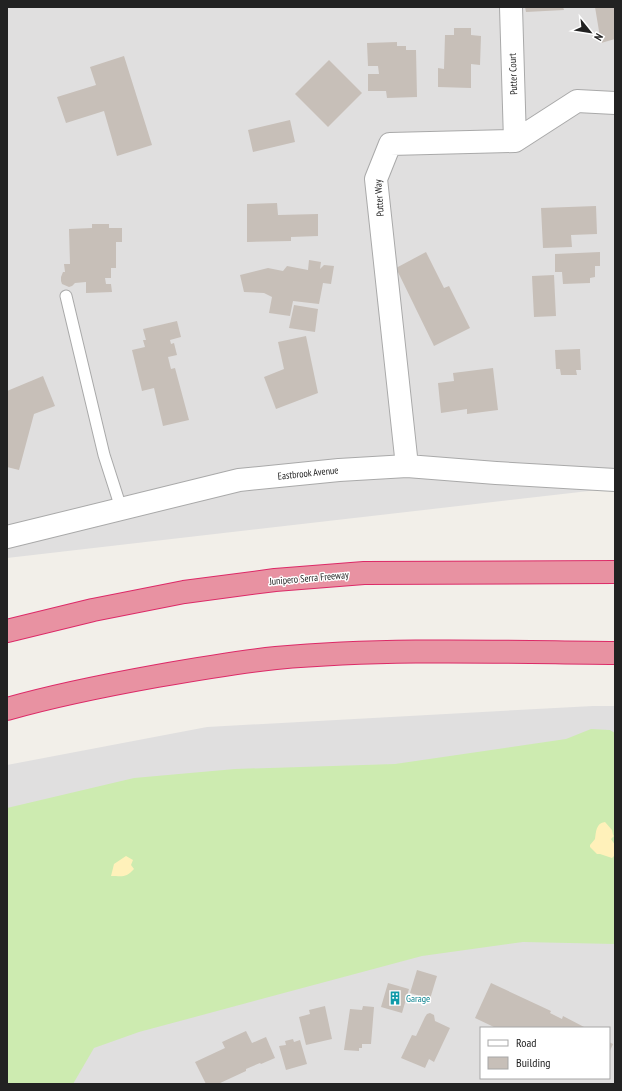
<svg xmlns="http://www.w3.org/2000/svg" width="622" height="1091" font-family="'PT Sans Narrow',sans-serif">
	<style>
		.residential { fill: #e0dfdf; fill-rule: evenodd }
		.grass { fill: #cdebb0 }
		.sand { fill: #fff1ba }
		.building { fill: #c7bfb8 }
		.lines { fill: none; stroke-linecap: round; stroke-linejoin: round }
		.service-casing { stroke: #a9a9a9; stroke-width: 13 }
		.minor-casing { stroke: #a9a9a9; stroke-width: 24 }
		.motorway-casing { stroke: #dc2a67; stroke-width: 24 }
		.service { stroke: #fff; stroke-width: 11 }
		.minor { stroke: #fff; stroke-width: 22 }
		.motorway { stroke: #e892a2; stroke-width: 22 }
		.labels { text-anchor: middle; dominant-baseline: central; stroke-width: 3; stroke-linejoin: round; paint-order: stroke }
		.street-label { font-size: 10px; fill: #222; stroke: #fff }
		.culture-label { font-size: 10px; fill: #0d838f; stroke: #fff; text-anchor: start }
	</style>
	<rect width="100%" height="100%" fill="#f2efe9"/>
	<!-- residential -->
	<path class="residential" d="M 7,7 L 615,7 L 615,488 L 7,558 Z
		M 593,706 L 615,706 L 615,1084 L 7,1084 L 7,765 L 207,727 ZM 481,1028 L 609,1028 L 609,1078 L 481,1078 Z"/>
	<!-- grass -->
	<path class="grass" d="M 591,729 L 610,730 L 615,733 L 615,944 L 523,942 L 422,956 L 139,1032 L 94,1048 L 73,1084 L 7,1084 L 7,808 L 134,778 L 235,769 L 395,764 L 566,739 Z"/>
	<!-- sand -->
	<path class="sand" d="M 605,822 L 612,830 L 613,835 L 614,836 L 611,839 L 615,845 L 614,850 L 615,855 L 612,858 L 600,854 L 597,854 L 590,847 L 590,845 L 595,839 C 596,832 596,823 605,822 Z
		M 126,856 L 133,860 L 131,865 L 134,869 C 126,878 123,876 111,876 L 114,864 Z"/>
	<!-- building -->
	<path class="building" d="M 525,7 L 563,7 L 564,10 L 526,12 Z
		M 595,7 L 615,7 L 615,39 L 601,43 Z
		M 454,28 L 471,28 L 471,35 L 481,36 L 480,65 L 471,64 L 471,88 L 438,87 L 438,68 L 444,69 L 445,35 L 454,35 Z
		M 397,42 L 397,46 L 406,46 L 406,50 L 416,50 L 417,97 L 387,98 L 386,91 L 368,91 L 368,74 L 379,74 L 378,66 L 368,66 L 367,43 Z
		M 124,56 L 152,145 L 117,156 L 104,111 L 66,123 L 57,97 L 96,85 L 90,67 Z
		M 329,60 L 362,93 L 328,127 L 295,94 Z
		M 290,120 L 295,142 L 253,152 L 248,130 Z
		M 277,203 L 278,215 L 318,214 L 318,236 L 291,237 L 291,241 L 247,242 L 247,204 Z
		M 596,206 L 597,234 L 571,235 L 572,247 L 543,248 L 541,208 Z
		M 92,224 L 109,224 L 109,228 L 122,228 L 122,242 L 116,242 L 116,268 L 111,268 L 111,278 L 105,278 L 106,284 L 111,284 L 112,292 L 86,293 L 86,282 L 75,283 L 72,286 L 69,287 L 62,284 L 61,281 L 61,277 L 63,272 L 65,272 L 64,264 L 70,264 L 69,229 L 92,228 Z
		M 426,252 L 444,288 L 449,286 L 470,328 L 434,346 L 396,268 Z
		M 600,252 L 600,266 L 595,266 L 595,277 L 590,278 L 590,283 L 563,284 L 562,272 L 555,272 L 555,254 Z
		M 309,260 L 321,262 L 320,269 L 324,265 L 334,266 L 331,284 L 323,283 L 319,304 L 293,301 L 290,316 L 269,313 L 272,297 L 264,293 L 244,292 L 240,275 L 268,268 L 283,271 L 287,266 L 308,270 Z
		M 554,275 L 556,316 L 534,317 L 532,276 Z
		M 294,305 L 318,309 L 315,332 L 289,328 Z
		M 177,321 L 181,337 L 170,340 L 171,344 L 174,343 L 177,355 L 168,357 L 171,369 L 175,368 L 189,420 L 163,426 L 154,388 L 142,391 L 132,350 L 145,347 L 143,340 L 146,340 L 143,329 Z
		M 306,336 L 318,393 L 276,409 L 264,377 L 284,369 L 278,342 Z
		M 580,349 L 581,370 L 576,370 L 577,375 L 561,375 L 560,369 L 556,369 L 555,350 Z
		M 493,368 L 498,410 L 467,414 L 467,409 L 441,413 L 438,383 L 454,381 L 453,373 Z
		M 43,376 L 55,406 L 34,414 L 19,470 L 7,467 L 7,391 Z
		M 417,970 L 437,976 L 430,999 L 410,993 Z
		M 388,983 L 409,989 L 402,1013 L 381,1007 Z
		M 491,983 L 551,1011 L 550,1013 L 562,1019 L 563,1016 L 586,1028 L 496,1028 L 475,1018 Z
		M 325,1006 L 332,1039 L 306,1045 L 299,1017 L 310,1014 L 309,1010 Z
		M 363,1006 L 374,1007 L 371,1044 L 362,1044 L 362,1048 L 359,1048 L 359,1051 L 344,1050 L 350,1009 L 362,1010 Z
		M 430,1013 L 434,1015 L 435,1021 L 450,1028 L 434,1062 L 429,1059 L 425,1068 L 401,1058 L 412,1035 L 416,1036 L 425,1017 L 427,1014 Z
		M 246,1031 L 252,1043 L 266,1037 L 275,1058 L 261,1064 L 260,1063 L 246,1069 L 246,1071 L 218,1084 L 206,1084 L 195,1062 L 225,1048 L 222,1042 Z
		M 293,1039 L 294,1042 L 300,1040 L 307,1064 L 286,1070 L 279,1046 L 286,1045 L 285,1041 Z
		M 609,1042 L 613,1044 L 609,1053 Z"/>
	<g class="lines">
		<!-- service casing -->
		<g class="service-casing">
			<path id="service" d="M 66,296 L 104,455 L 121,508"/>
		</g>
		<!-- minor casing -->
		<g class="minor-casing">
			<path id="minor" d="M 511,7 L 515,141
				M 407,466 L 376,179 L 390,144 L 515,141 L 577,101 L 615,103
				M 7,537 L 239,480 L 339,470 L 407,466 L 496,473 L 615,480"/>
		</g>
		<!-- motorway casing -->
		<g class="motorway-casing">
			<path id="motorway" d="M 7,631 L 93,610 L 184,592 L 275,580 L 364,573 L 615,572
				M 7,709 C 56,695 107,685 157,676 C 197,669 237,662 276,658 C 389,648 502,652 615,653"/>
		</g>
		<!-- service -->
		<use href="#service" class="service"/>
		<!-- minor -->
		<use href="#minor" class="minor"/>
		<!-- motorway -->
		<use href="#motorway" class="motorway"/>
	</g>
	<!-- icons -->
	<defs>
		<g id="building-bare" transform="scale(1.08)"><path d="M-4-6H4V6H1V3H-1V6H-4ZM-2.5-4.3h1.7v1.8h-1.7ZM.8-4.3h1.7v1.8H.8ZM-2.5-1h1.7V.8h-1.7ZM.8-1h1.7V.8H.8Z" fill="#0f9aa8" stroke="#fff" stroke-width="2.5" paint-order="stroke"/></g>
	</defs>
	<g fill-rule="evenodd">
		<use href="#building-bare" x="395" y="998"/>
	</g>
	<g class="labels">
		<!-- street labels -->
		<g class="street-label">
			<text transform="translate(513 74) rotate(-92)">Putter Court</text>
			<text transform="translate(379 198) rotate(-94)">Putter Way</text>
			<text transform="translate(308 473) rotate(-6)">Eastbrook Avenue</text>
			<text transform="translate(309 578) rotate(-5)">Junipero Serra Freeway</text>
		</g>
		<!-- culture labels -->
		<g class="culture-label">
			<text x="406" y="998">Garage</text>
		</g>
	</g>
	<!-- border -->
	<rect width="622" height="1091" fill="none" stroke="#222222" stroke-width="16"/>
	<!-- legend -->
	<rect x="480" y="1027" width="130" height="52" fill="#ffffff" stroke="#a7a7a7"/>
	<rect x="488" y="1040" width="20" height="6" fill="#ffffff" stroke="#a7a7a7"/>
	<text x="516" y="1047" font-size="12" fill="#222222">Road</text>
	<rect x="488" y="1057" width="20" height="12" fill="#c7bfb8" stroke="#a7a7a7"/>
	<text x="516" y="1067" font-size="12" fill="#222222">Building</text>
	<!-- north arrow -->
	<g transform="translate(590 32) rotate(120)" stroke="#ffffff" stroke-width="3" paint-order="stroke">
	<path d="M0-3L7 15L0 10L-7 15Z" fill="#222222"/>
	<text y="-6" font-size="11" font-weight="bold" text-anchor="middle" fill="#222222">N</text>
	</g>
</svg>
